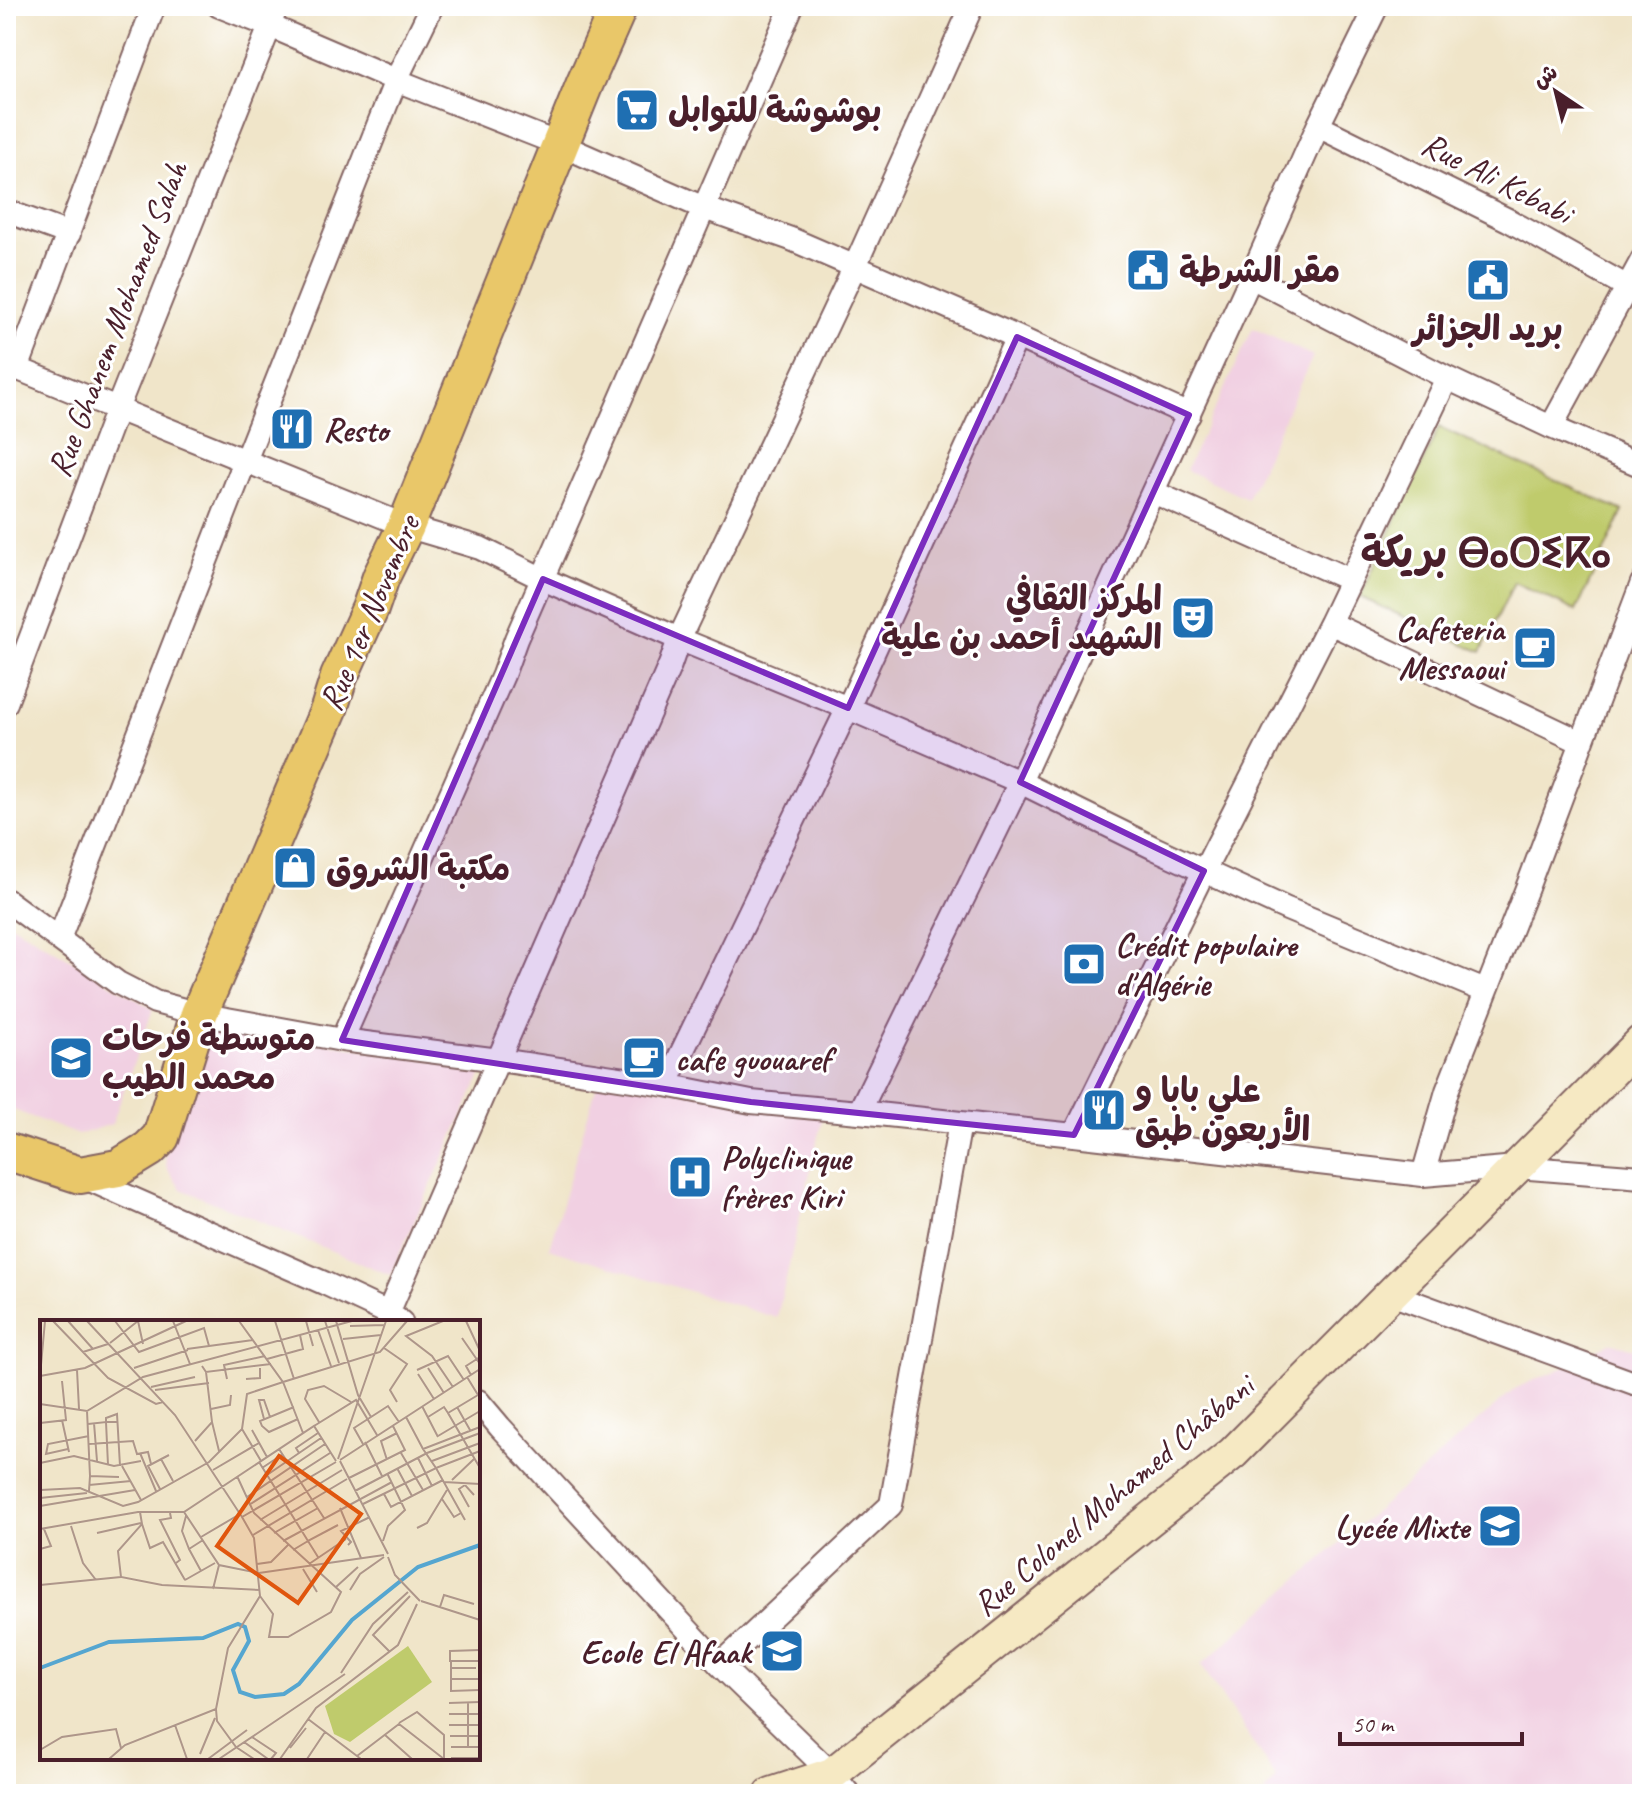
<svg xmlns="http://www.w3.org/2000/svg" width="1648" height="1800" font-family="Caveat,'Playpen Sans Arabic','Noto Sans Tifinagh',sans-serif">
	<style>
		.built { fill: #f1d0e2 }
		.green { fill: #bfcb6c; stroke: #84754c; stroke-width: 2 }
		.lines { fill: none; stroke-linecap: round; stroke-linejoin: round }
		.minor-casing { stroke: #846462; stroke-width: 26 }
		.secondary-casing { stroke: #846462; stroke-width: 36 }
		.primary-casing { stroke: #846462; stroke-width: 40 }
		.minor { stroke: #fff; stroke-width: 22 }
		.secondary { stroke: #f6e9c3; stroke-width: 32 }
		.primary { stroke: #e9c769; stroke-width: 36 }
		.marked { fill: #7b2cbf; fill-opacity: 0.2; stroke: #7b2cbf; stroke-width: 6; stroke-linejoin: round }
		.labels { text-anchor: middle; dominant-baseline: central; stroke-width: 6; stroke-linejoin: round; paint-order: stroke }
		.poi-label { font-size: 34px; font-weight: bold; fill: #4a1f2b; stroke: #fff; text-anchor: start }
		.street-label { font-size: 34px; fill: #4a1f2b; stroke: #fff }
		.district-label { font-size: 42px; font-weight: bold; fill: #4a1f2b; stroke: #fff }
		.inset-river { fill: none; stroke: #55a6d0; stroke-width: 4 }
		.inset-road { fill: none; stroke: #ae968a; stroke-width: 2 }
		.view { fill: #e0560e; fill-opacity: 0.15; stroke: #e0560e; stroke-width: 4 }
		.inset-edge { fill: none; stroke: #4a1f2b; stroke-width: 4 }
	</style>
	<rect width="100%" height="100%" fill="#fff"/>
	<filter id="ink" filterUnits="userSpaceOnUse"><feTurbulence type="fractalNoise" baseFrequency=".0125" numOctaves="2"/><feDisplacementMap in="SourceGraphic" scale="16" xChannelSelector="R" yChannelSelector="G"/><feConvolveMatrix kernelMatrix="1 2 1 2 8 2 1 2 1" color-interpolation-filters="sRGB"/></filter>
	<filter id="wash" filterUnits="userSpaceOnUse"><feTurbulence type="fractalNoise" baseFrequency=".006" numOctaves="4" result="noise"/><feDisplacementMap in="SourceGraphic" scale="32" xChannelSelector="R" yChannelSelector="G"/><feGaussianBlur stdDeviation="1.8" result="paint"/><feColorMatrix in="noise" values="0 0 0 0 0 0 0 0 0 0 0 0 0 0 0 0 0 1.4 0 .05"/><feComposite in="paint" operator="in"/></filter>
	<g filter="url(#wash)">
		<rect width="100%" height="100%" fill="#f0e5c9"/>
		<!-- built -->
		<path class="built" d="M 1253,328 L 1313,356 L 1247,498 L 1186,470 Z
			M 6,921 L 153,1009 L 112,1124 L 78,1135 L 6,1107 Z
			M 215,1025 L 484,1069 L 390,1275 L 181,1189 L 167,1169 L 165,1157 Z
			M 598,1081 L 825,1106 L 777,1318 L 549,1248 Z
			M 1610,1342 L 1642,1351 L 1642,1794 L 1263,1794 L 1277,1779 L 1201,1665 L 1516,1388 L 1577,1362 Z"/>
		<!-- green -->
		<path class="green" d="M 1439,427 L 1623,511 L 1576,611 L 1514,582 L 1481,652 L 1360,597 Z"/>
	</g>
	<g filter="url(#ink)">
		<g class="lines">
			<!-- minor casing -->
			<g class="minor-casing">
				<path id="minor" d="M 219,6 L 270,26 L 396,80 L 561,145 L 704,208 L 791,239 L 1017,337 L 1189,415
					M 1318,126 L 1508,220 L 1642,295
					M 6,211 L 69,234
					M 1642,260 L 1551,427 L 1642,466
					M 1251,277 L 1447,378 L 1551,427
					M 6,364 L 406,526 L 480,548 L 543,579 L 679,639 L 848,708 L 1020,782 L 1154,848 L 1204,871 L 1330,623 L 1447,378
					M 17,369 L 154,6
					M 1153,492 L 1350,580
					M 1330,623 L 1581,742
					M 6,703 L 117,409 L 270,26 L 276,6
					M 6,900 L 118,983 L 155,1002 L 199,1014 L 342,1040 L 499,1060 L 666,1085 L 751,1102 L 859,1112 L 1074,1135 L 1423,1175 L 1517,1167 L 1642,1177
					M 59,939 L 245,461 L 396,80 L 432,6
					M 342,1040 L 503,675 L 516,639 L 792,6
					M 666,1085 L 848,708 L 1017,337
					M 859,1112 L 1020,782 L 1251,277 L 1318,126 L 1377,6
					M 1074,1135 L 1204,871 L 1287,909 L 1485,991
					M 1423,1175 L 1447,1091 L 1527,888 L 1642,583
					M 81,1176 L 324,1283 L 388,1313 L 401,1322
					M 1391,1294 L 1642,1386
					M 388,1313 L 670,665 L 679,639 L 855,266 L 972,6
					M 478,1401 L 500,1427 L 720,1665 L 832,1774 L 849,1794
					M 720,1665 L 891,1505 L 960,1123"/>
			</g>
			<!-- secondary casing -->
			<g class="secondary-casing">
				<path id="secondary" d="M 771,1794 L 832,1774 L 1233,1453 L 1642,1041"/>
			</g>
			<!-- primary casing -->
			<g class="primary-casing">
				<path id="primary" d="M 6,1151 L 80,1175 L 118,1168 L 149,1149 L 161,1137 L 199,1014 L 329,709 L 339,677 L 370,609 L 381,577 L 406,526 L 585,83 L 619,6"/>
			</g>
			<!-- minor -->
			<use href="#minor" class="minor"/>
			<!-- secondary -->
			<use href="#secondary" class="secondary"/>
			<!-- primary -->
			<use href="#primary" class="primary"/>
		</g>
	</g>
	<!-- marked area -->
	<path class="marked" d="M 1017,337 L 1189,415 L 1020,782 L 1204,871 L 1074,1135 L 751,1102 L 342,1040 L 543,579 L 848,708 Z"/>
	<!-- icons -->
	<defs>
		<g id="supermarket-square" transform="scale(2.3)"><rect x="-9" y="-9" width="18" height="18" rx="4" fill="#1f6fb2" stroke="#fff"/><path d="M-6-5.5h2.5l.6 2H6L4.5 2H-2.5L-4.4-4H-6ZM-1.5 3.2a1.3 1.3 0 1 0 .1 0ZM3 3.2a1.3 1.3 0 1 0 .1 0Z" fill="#fff"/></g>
		<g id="civic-square" transform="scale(2.3)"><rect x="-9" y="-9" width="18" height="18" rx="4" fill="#1f6fb2" stroke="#fff"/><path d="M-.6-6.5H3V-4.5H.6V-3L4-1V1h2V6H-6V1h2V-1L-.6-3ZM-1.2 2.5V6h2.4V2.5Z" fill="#fff"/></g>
		<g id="restaurant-square" transform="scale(2.3)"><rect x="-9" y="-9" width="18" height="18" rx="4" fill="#1f6fb2" stroke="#fff"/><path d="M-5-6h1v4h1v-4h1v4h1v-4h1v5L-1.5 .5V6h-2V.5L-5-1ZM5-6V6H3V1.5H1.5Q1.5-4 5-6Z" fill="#fff"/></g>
		<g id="theatre-square" transform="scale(2.3)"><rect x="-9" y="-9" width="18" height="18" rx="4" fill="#1f6fb2" stroke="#fff"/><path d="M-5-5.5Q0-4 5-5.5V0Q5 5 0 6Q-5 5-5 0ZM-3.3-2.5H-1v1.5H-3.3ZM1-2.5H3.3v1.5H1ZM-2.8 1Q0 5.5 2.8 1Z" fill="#fff"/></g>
		<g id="cafe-square" transform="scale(2.3)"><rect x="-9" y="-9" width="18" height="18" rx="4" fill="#1f6fb2" stroke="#fff"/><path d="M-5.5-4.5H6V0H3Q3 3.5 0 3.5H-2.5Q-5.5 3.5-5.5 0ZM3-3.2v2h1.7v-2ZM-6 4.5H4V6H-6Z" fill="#fff"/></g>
		<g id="shop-square" transform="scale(2.3)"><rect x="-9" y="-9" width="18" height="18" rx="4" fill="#1f6fb2" stroke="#fff"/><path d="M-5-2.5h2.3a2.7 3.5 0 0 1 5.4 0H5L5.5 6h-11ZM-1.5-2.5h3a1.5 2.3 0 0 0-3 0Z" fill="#fff"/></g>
		<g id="bank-square" transform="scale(2.3)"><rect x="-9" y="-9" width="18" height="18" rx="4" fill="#1f6fb2" stroke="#fff"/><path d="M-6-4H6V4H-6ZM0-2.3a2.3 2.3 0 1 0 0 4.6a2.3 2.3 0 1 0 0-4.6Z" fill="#fff"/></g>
		<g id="school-square" transform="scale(2.3)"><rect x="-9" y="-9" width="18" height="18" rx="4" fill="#1f6fb2" stroke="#fff"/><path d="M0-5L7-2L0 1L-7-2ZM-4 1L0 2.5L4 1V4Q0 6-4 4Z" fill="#fff"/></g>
		<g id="hospital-square" transform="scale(2.3)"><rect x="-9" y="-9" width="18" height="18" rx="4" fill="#1f6fb2" stroke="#fff"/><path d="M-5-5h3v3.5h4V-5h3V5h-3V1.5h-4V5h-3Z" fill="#fff"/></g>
	</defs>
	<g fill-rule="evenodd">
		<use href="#supermarket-square" x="637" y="110"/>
		<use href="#civic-square" x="1148" y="270"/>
		<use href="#civic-square" x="1488" y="280"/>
		<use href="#restaurant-square" x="292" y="429"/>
		<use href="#theatre-square" x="1193" y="618"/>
		<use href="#cafe-square" x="1535" y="648"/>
		<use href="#shop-square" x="295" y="868"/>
		<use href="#bank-square" x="1084" y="964"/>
		<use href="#school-square" x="71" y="1058"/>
		<use href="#cafe-square" x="644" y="1058"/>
		<use href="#restaurant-square" x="1104" y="1110"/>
		<use href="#hospital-square" x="690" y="1177"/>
		<use href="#school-square" x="1500" y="1526"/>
		<use href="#school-square" x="782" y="1651"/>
	</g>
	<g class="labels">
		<!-- poi labels -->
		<g class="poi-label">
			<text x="668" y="110">بوشوشة للتوابل</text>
			<text x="1179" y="270">مقر الشرطة</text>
			<text x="1488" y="328" text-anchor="middle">بريد الجزائر</text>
			<text x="323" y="429">Resto</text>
			<text x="1162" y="598" text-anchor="end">المركز الثقافي<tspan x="1162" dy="39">الشهيد أحمد بن علية</tspan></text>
			<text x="1504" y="628" text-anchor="end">Cafeteria<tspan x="1504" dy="39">Messaoui</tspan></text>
			<text x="326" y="868">مكتبة الشروق</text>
			<text x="1115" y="944">Crédit populaire<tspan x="1115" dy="39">d'Algérie</tspan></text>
			<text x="102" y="1038">متوسطة فرحات<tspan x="102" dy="39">محمد الطيب</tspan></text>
			<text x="675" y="1058">cafe guouaref</text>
			<text x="1135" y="1090">علي بابا و<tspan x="1135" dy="39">الأربعون طبق</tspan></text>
			<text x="721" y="1157">Polyclinique<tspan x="721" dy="39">frères Kiri</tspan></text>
			<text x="1469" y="1526" text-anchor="end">Lycée Mixte</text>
			<text x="751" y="1651" text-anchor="end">Ecole El Afaak</text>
		</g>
		<!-- street labels -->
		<g class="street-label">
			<text transform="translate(1497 178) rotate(27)">Rue Ali Kebabi</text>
			<text transform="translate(117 319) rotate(-69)">Rue Ghanem Mohamed Salah</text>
			<text transform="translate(369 613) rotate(-67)">Rue 1er Novembre</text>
			<text transform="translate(1113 1495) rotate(-40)">Rue Colonel Mohamed Châbani</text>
		</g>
		<!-- district labels -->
		<g class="district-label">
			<text x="1486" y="553">بريكة ⴱⴰⵔⵉⴽⴰ</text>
		</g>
	</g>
	<!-- overview -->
	<g transform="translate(40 1320)">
		<rect width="440" height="440" fill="#f0e5c9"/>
		<path d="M 368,326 L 392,362 L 310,422 L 294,414 L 285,386 Z" fill="#bfcb6c"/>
		<path class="inset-river" d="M 0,348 L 69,322 L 163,318 L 198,304 L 205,307 L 209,321 L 193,350 L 200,372 L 215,377 L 244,374 L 259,364 L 312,300 L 378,247 L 440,225"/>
		<path class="inset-road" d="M 13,1 L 68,58 L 116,84 L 123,82M 28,1 L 53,29M 47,1 L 135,95 L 202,197 L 296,142M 75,1 L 99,32 L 164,8 L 169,26M 133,1 L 150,44M 199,1 L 243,62 L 340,32 L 367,1M 235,1 L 254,59M 266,1 L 273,26M 285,1 L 299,43M 296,1 L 318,75 L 331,97M 403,1 L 366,16 L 392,36 L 413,67M 426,1 L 440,31M 310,6 L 344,5M 278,10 L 291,46M 422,18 L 440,44M 303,19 L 341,15M 70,23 L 98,1 L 103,24M 344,28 L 367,44 L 350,70 L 357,82M 147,29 L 213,20M 43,32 L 68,24M 227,39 L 263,29 L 260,15M 162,46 L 166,52 L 231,44M 94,48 L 148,30M 388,48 L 404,73M 37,50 L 39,89M 377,50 L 408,36 L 424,60M 166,52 L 172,102M 378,54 L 394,79M 431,55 L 426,46 L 440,37M 0,56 L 45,48 L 146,1M 0,56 L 5,1M 427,57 L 438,75 L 408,93 L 440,148M 187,59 L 184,45 L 225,36M 206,59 L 220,58 L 220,48M 111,67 L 155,57M 115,70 L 169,63M 0,84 L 47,91 L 103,57 L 312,1M 382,86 L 398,117M 254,87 L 220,101 L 222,106 L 229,112 L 258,99M 417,87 L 430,110M 171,89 L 190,85 L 191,75M 47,91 L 50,156M 366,97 L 383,129M 388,97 L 404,87 L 408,93M 224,99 L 219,80 L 224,80 L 230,97M 22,100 L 29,132M 78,102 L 66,102 L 66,98 L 77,94 L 80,146M 279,102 L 265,79 L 268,70 L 284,66 L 311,82M 0,103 L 26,100 L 22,61M 54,103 L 57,141M 48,104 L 66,102 L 68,145M 274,106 L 316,80 L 337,115M 440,107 L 383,129 L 396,148 L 440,131M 202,109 L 221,141M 212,110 L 227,137M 398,116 L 440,91M 155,121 L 172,102 L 179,131M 325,122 L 342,156M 49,124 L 93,121 L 97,134 L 108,132 L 111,144M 323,124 L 314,108 L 348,86 L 359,102M 28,129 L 6,134 L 8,124 L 49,116M 239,129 L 284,198M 100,133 L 116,171M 259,133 L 256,128 L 278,113M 361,133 L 383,170M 378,138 L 392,166M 121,139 L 133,161M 298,139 L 346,1M 300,140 L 440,49M 347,140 L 341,121 L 357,113M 300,141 L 348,234M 392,141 L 440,123M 219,142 L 268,221 L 298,205M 0,143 L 34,136 L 74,146 L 101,141M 82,146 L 101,180M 222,148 L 243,134M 357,148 L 372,176M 173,150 L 219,123M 227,155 L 281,118M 197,156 L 214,193 L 301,272 L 291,292 L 248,317 L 229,317 L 233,294 L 220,276M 309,158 L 365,130 L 353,106M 412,160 L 434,139M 404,162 L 440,164M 49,165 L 91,161M 120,169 L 108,146 L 129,135M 0,170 L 40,168 L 83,186 L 98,182 L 169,142 L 202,109 L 207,74 L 243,62 L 263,113M 49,171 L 50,156 L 79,157M 315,171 L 387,133 L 440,113M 344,174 L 351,187 L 403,160M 207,177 L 285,124M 0,178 L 47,173M 402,179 L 414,197 L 421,193M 323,184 L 396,148 L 425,200M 209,185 L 290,133M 0,186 L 95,170M 429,187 L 419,169 L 425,165 L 434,175M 300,188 L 321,238M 100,192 L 102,204 L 78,231 L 81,257 L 122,265 L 220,270M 144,192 L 179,245 L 219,253 L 344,235M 130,193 L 131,198 L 120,200 L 140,240 L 136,243M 146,196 L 142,211 L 149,229M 220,200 L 302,150M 102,204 L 110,228 L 123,222 L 145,260M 31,206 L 43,243 L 56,260M 377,208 L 387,203 L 407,170M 0,209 L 98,192 L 144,192 L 274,106 L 296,141M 57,213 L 101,203M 234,213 L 278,188M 213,215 L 307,159M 161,217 L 200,194M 243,221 L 352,162M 343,221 L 348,206 L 365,190 L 347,153M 308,225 L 311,222 L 301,211 L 330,197M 0,229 L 11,226 L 4,209M 253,230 L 268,221 L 278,237M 348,237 L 355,255 L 380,281M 217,244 L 231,242 L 248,225M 269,244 L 306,219M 263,249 L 277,272M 161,251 L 149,229 L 163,220M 145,260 L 175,243M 0,265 L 81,257M 296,267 L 318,247M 173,269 L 179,245M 310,270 L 320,254 L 344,237M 381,281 L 440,300M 400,287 L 404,275 L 434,284M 440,330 L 410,331 L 410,341 L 440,341M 350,332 L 333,315 L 370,276M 411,341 L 411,359 L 440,359M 411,348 L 436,348M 301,353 L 333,304 L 368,272M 411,359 L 411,371 L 440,370M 428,382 L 428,427M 409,383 L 440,382M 176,389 L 177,401 L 196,427 L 214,439M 409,394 L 440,394M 268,399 L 321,439M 359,403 L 377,392 L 404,415 L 404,439M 135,405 L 147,439M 409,405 L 440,405M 345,415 L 372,439M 410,416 L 440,416M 212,417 L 305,354M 204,422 L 228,439M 411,427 L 440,427M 250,428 L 266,408M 0,430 L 22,417 L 76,409 L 81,428M 160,434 L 175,398M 317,436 L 359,404 L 404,439M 411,438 L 440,438M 69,439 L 85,425 L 176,389 L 188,328 L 220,276 L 214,218 L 202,197M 168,439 L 207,410M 179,439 L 212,417 L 236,433 L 231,439M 240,439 L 276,388 L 358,325 L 377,284M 267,439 L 285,412"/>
		<path class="view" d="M 239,136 L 321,194 L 258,283 L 177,226 Z"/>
		<rect width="440" height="440" class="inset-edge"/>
	</g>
	<!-- margin -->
	<rect width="1648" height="1800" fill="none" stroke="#fff" stroke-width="32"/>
	<!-- north arrow -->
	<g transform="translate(1556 92) rotate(325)" stroke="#ffffff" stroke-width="6" paint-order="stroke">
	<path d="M0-6L14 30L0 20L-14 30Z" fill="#4a1f2b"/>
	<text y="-12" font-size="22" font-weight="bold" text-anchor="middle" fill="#4a1f2b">ش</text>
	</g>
	<!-- scale -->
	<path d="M1340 1732v12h182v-12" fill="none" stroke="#4a1f2b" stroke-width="4"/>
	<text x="1352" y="1732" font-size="24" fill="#4a1f2b" stroke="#ffffff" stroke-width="6" paint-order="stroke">50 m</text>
</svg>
